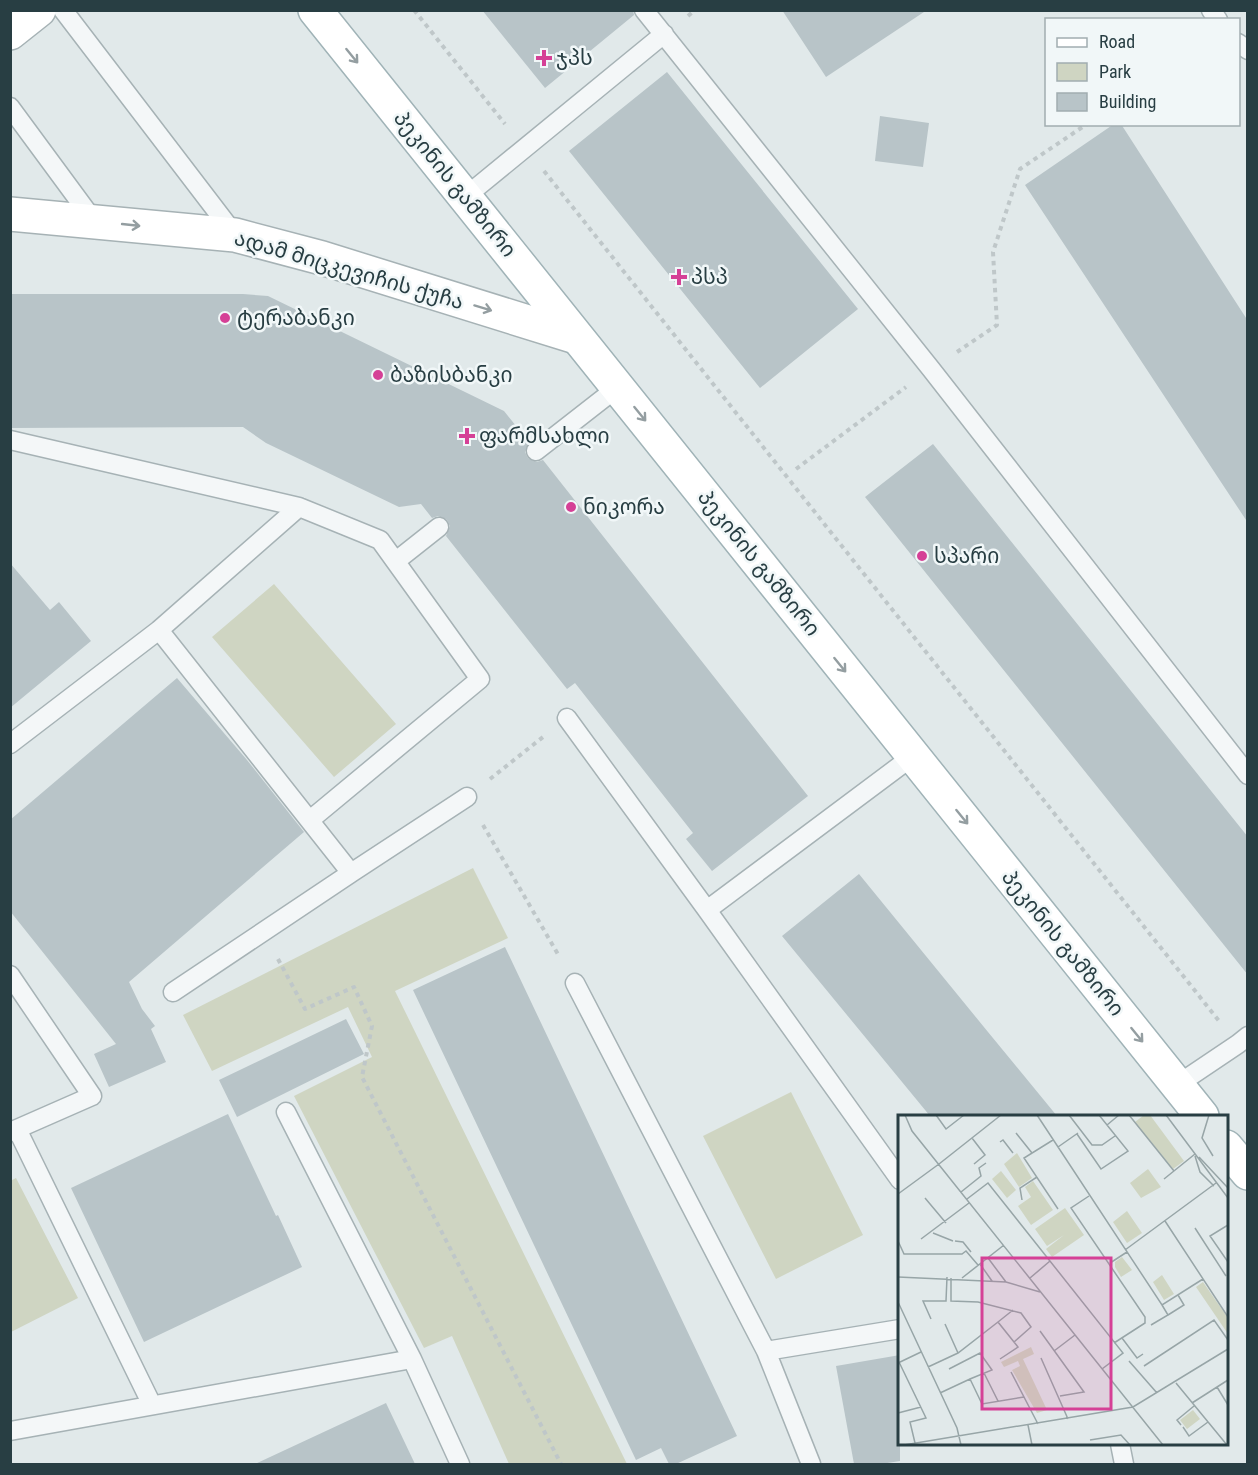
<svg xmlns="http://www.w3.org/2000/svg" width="1258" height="1475" font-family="'Roboto Condensed','Noto Sans Georgian',sans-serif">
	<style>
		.green { fill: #cfd5c2 }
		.building { fill: #b8c4c8 }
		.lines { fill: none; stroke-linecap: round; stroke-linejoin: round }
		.lane-casing { stroke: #a6b2b5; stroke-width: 21 }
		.secondary-casing { stroke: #a6b2b5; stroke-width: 36 }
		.primary-casing { stroke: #a0b3b7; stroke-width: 36 }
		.path { stroke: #bfc7c9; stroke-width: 4; stroke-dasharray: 4.5 4.5; stroke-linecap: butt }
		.lane { stroke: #f4f7f8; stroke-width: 18 }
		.secondary { stroke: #fff; stroke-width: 33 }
		.primary { stroke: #fff; stroke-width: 33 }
		.oneway { stroke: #949ea1 }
		.poi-dot { fill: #d54096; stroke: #f1f7f8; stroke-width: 2 }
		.labels { text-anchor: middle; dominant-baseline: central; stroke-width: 5; stroke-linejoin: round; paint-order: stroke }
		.poi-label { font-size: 21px; fill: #283e43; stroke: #f1f7f8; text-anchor: start }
		.street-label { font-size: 21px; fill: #283e43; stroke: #f1f7f8 }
		.inset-road { fill: none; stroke: #97a5a7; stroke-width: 1.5 }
		.view { fill: #d54096; fill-opacity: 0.15; stroke: #d54096; stroke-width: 3 }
		.inset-edge { fill: none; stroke: #283e43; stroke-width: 3 }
	</style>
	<rect width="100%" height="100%" fill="#e1e9ea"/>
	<!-- green -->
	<path class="green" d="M 274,584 L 396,724 L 334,777 L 212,637 Z
		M 473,868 L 508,938 L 395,991 L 627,1464 L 509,1464 L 452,1336 L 424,1348 L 294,1096 L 372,1057 L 348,1007 L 212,1071 L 183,1015 Z
		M 791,1092 L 863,1235 L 776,1279 L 703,1136 Z
		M 16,1178 L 78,1298 L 11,1332 L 10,1181 Z"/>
	<!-- building -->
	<path class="building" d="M 482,10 L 633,10 L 634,15 L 545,88 Z
		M 782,10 L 927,10 L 826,77 Z
		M 667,72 L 858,309 L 760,388 L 569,151 Z
		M 880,116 L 929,123 L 923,167 L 875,161 Z
		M 1114,124 L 1121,124 L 1248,321 L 1248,523 L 1025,185 Z
		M 10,294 L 243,294 L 268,296 L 504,411 L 529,442 L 525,452 L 528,458 L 537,462 L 543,460 L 808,796 L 712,871 L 686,839 L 693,833 L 619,739 L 575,683 L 567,689 L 446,536 L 450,526 L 447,520 L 438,516 L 432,518 L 421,504 L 399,507 L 266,443 L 243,427 L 10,428 Z
		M 933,444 L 1248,837 L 1248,975 L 865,497 Z
		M 10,563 L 50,610 L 59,602 L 91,641 L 10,708 Z
		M 177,678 L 247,760 L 304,832 L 129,982 L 142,1009 L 155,1026 L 151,1029 L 166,1062 L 109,1087 L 94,1054 L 116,1044 L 10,911 L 10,820 Z
		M 859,874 L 988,1032 L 1057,1116 L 930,1116 L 782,936 Z
		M 505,947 L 737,1436 L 676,1464 L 669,1464 L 661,1448 L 636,1460 L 413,990 Z
		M 346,1019 L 364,1054 L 237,1117 L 219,1080 Z
		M 228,1114 L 276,1216 L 278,1215 L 302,1267 L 144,1342 L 71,1188 Z
		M 900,1355 L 900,1461 L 881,1464 L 854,1464 L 836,1366 Z
		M 386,1403 L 415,1464 L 255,1464 Z"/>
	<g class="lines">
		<!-- lane casing -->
		<g class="lane-casing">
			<path id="lane" d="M 63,10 L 235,235
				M 644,10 L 931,369 L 1248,775
				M 1211,10 L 1218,20
				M 1238,43 L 1248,50
				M 10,107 L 94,221
				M 465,197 L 664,34
				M 10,440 L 299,507 L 380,540 L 480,679 L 310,820
				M 536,451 L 618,387
				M 396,561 L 439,527
				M 567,718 L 707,910 L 900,1180
				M 10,744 L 159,630
				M 351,873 L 467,797
				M 707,910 L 913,756
				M 10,975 L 92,1096 L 10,1132
				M 575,983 L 766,1351 L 811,1464
				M 173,992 L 351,873 L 159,630 L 299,507
				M 1177,1085 L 1238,1044 L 1248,1036
				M 286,1112 L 412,1359 L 460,1464
				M 17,1129 L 152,1405
				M 766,1351 L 900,1329
				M 10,1431 L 412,1359
				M 1120,1444 L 1124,1464"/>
		</g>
		<!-- secondary casing -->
		<g class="secondary-casing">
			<path id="secondary" d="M 10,33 L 39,10
				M 10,214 L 235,235 L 322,258 L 576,337"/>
		</g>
		<!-- primary casing -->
		<g class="primary-casing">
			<path id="primary" d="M 315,10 L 1202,1116
				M 1226,1147 L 1248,1173"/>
		</g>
		<!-- path -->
		<path class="path" d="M 414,10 L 505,124
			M 688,16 L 695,10
			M 544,171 L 1219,1021
			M 957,352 L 997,325 L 993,252 L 1020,169 L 1087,124
			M 796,469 L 906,387
			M 490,779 L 543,737
			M 483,825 L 559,956
			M 278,959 L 305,1009 L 354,987 L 372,1026 L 362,1077 L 561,1464"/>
		<!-- lane -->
		<use href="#lane" class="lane"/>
		<!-- secondary -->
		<use href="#secondary" class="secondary"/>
		<!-- primary -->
		<use href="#primary" class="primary"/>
	</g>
	<!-- one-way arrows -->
	<defs><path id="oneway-shaft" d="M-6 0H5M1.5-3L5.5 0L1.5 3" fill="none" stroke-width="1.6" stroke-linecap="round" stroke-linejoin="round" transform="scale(1.5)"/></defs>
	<g class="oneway">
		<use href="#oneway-shaft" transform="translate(352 56) rotate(51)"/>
		<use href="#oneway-shaft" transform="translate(131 225) rotate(6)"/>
		<use href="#oneway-shaft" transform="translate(483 308) rotate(17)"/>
		<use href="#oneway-shaft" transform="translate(640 414) rotate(51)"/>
		<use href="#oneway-shaft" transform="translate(840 665) rotate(51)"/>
		<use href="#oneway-shaft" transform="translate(962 817) rotate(51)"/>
		<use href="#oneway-shaft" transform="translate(1137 1035) rotate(51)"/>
	</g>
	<!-- markers -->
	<g class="poi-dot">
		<path d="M541 49h6v6h6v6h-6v6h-6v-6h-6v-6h6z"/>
		<path d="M676 268h6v6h6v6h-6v6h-6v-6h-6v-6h6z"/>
		<circle cx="225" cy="318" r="6"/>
		<circle cx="378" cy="375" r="6"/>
		<path d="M464 427h6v6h6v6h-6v6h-6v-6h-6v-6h6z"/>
		<circle cx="571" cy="507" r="6"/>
		<circle cx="922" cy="556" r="6"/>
	</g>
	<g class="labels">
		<!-- poi labels -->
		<g class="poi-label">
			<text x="556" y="58">ჯპს</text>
			<text x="691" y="277">პსპ</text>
			<text x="237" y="318">ტერაბანკი</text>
			<text x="390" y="375">ბაზისბანკი</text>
			<text x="479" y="436">ფარმსახლი</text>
			<text x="583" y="507">ნიკორა</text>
			<text x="934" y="556">სპარი</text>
		</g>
		<!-- street labels -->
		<g class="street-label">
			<text transform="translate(455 184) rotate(51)">პეკინის გამზირი</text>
			<text transform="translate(349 270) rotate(16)">ადამ მიცკევიჩის ქუჩა</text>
			<text transform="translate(759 563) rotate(51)">პეკინის გამზირი</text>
			<text transform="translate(1063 943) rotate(51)">პეკინის გამზირი</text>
		</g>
	</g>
	<!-- overview -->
	<g transform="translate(898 1115)">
		<rect width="330" height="330" fill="#e1e9ea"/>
		<path d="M 246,0 L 252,0 L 286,46 L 275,54 L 237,7 ZM 119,38 L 134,63 L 121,72 L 106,49 ZM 250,54 L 263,72 L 243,83 L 232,68 ZM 103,56 L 118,75 L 109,83 L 94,64 ZM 135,66 L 155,95 L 133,110 L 120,91 L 133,82 L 127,72 ZM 167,93 L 186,120 L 154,142 L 148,134 L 166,120 L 149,131 L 137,114 ZM 229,96 L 244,118 L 229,128 L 215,107 ZM 224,142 L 234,155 L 223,162 L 217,152 L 217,147 ZM 264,160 L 276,179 L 266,185 L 255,167 ZM 305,167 L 330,203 L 330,219 L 298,172 ZM 133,232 L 136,239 L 125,244 L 149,295 L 139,298 L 114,255 L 122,251 L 120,246 L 106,252 L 103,247 ZM 295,295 L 302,304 L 289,314 L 282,305 Z" fill="#cfd5c2"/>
		<path class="inset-road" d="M 7,0 L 14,16 L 265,330M 38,0 L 48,14 L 66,0M 139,0 L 264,190 L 305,164M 171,0 L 194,30 L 204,30 L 217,21M 201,0 L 209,10 L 221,0M 231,0 L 276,56M 268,0 L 330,83M 311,0 L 304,23 L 315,41M 118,18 L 134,38M 179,19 L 203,54 L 230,36 L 209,10M 74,23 L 87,40 L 76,49M 155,25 L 126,43 L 160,94M 102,27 L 105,25 L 115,38M 160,32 L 180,18M 297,41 L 302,57 L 316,71M 301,42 L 330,73M 41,49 L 103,0M 266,64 L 297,39M 63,77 L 83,61 L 81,53 L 88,48M 0,79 L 41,49M 191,81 L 173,93 L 247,202 L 247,208 L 216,228M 27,83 L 48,108M 69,84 L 90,68 L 225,238 L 204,254M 124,85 L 122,73 L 139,62M 267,106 L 330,202M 330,110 L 312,121 L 330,147M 297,113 L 328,161M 35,118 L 55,126M 23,124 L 71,88M 0,126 L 6,139 L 64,139 L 68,136 L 80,150M 57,126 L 65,127 L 73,137M 227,135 L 318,68M 90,143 L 108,167M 212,148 L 229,137M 82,149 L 94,166M 0,162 L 108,167 L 142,177M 53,163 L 53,186 L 80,187 L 123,198 L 133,212 L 116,227M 64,163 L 106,130M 132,163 L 152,146M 0,187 L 59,313 L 63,330M 270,200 L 286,190 L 280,180M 33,204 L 25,186 L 48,186 L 49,162M 47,209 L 60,238M 253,210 L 270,200 L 264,190M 142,216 L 186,277 L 162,281M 224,223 L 239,243 L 245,239M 156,236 L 177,220M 143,243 L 170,304M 102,244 L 120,232 L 100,207 L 115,195M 231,246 L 259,278M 1,247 L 28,303 L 12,307 L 17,328M 0,248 L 23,237M 246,251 L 316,205 L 330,225M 30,252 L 60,238 L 100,207M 51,254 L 82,238 L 94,255 L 72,264 L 84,289 L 126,282M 113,257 L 140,309M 86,258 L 100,286M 278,268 L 329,330M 319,272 L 330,290M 42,278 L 72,264M 294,288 L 330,265M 0,298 L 23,292M 130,310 L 134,330M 283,310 L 279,305 L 296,291M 285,312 L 291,321 L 310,307M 192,325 L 223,320 L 232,330M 6,330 L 235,292 L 330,234"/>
		<path class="view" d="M 84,143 L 213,143 L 213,294 L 84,294 Z"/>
		<rect width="330" height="330" class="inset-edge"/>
	</g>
	<!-- border -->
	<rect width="1258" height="1475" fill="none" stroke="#283e43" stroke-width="24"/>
	<!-- legend -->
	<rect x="1045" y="18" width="195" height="108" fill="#f1f7f8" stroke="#a1adb0" stroke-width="1.5"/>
	<rect x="1057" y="38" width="30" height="9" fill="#ffffff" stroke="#a1adb0" stroke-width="1.5"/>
	<text x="1099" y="48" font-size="18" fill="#283e43">Road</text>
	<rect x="1057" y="63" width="30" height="18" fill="#cfd5c2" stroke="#a1adb0" stroke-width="1.5"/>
	<text x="1099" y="78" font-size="18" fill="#283e43">Park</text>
	<rect x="1057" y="93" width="30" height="18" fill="#b8c4c8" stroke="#a1adb0" stroke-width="1.5"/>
	<text x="1099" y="108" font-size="18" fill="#283e43">Building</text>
</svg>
